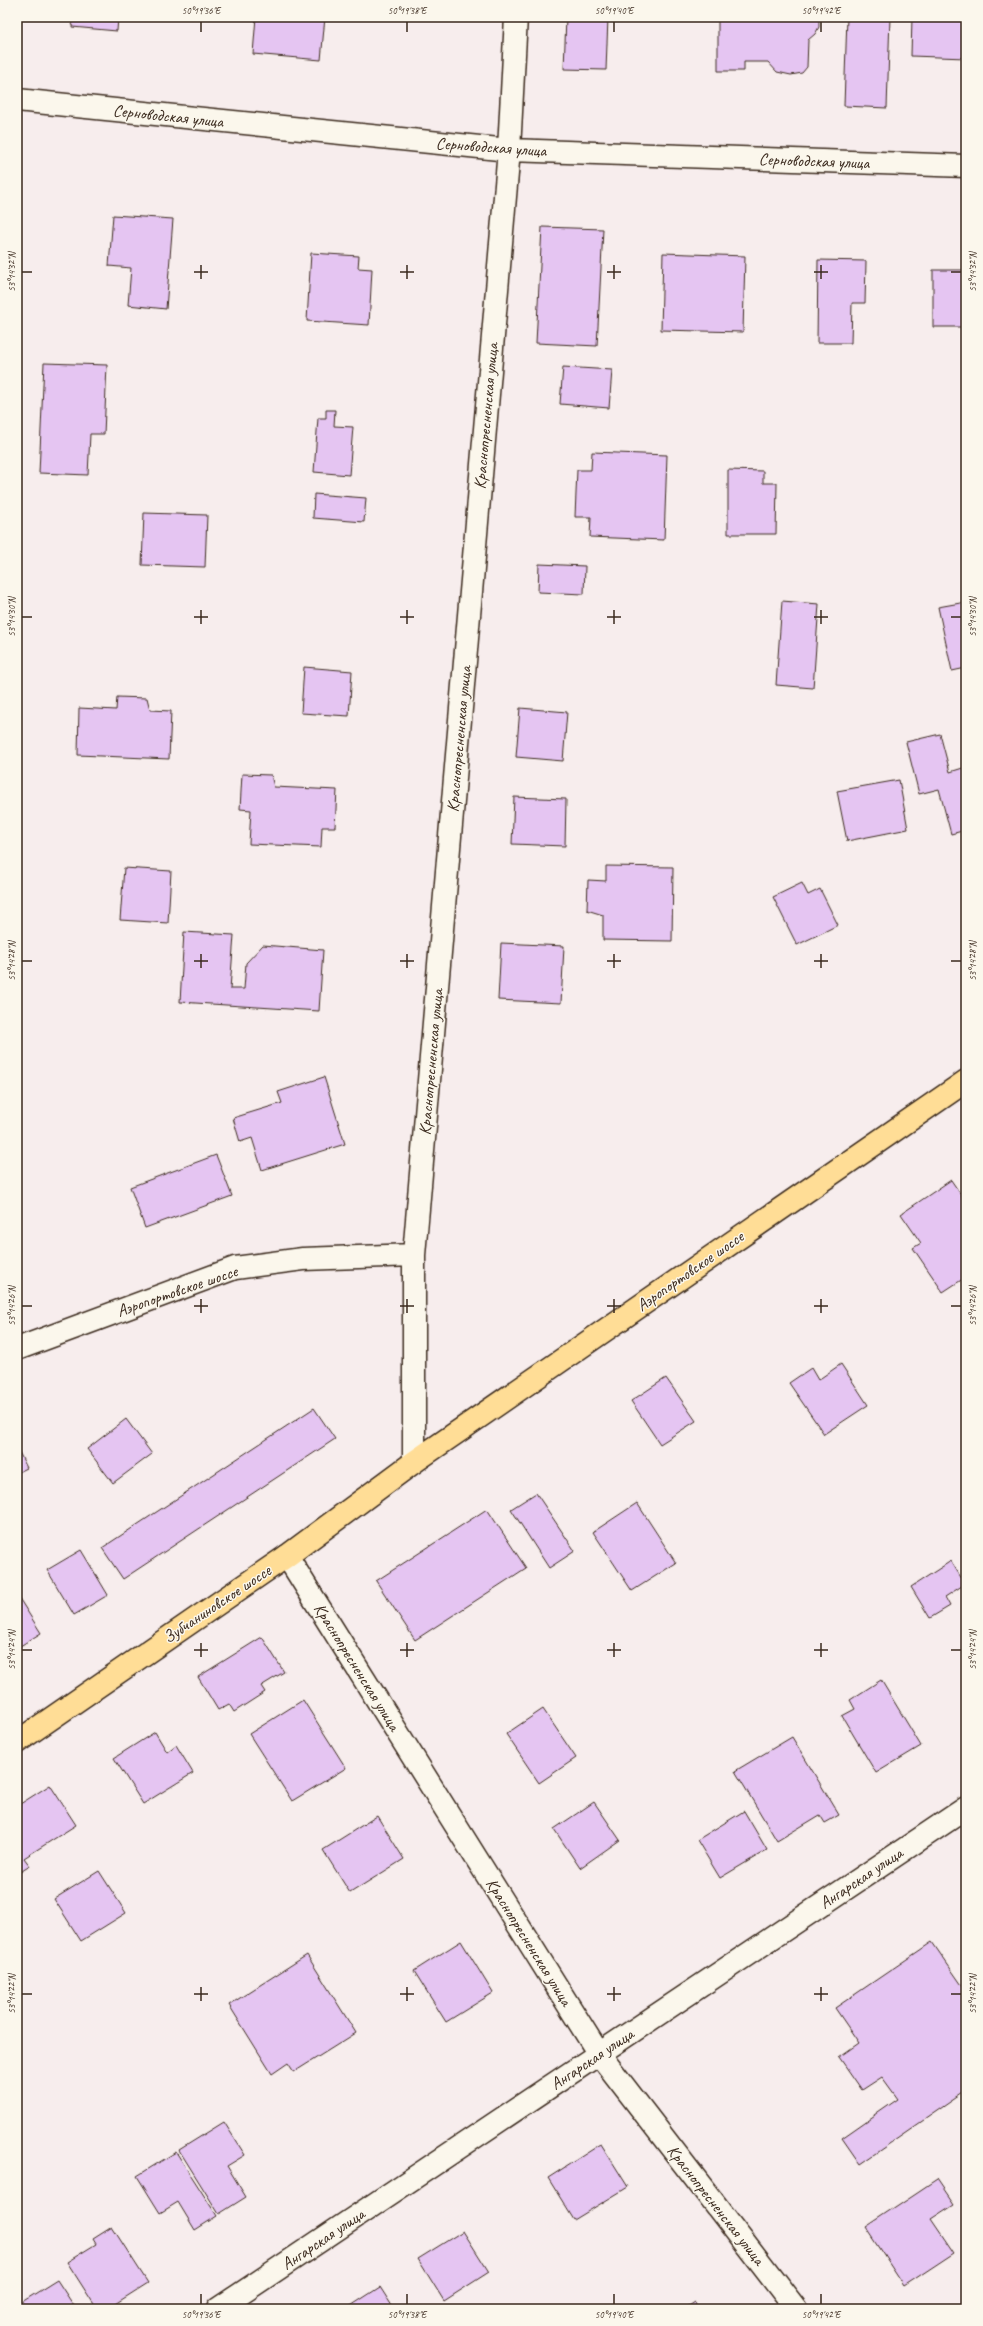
<svg xmlns="http://www.w3.org/2000/svg" width="983" height="2326" font-family="Caveat,sans-serif">
	<style>
		.building { fill: #e5c5f2; stroke: #3b2a1e }
		.lines { fill: none; stroke-linecap: round; stroke-linejoin: round }
		.minor-casing { stroke: #3b2a1e; stroke-width: 25 }
		.primary-casing { stroke: #3b2a1e; stroke-width: 25 }
		.minor { stroke: #fbf7ec; stroke-width: 22 }
		.primary { stroke: #ffdd96; stroke-width: 22 }
		.ticks { fill: none; stroke: #3b2a1e; stroke-width: 1.5 }
		.labels { text-anchor: middle; dominant-baseline: central; stroke-width: 3; stroke-linejoin: round; paint-order: stroke }
		.street-label { font-size: 17px; fill: #3b2a1e; stroke: #fbf7ec }
		.neatline { fill: none; stroke: #3b2a1e; stroke-width: 1.5 }
		.ticks-label { font-size: 10px; text-anchor: middle; fill: #3b2a1e }
	</style>
	<rect width="100%" height="100%" fill="#f7eded"/>
	<filter id="ink" filterUnits="userSpaceOnUse"><feTurbulence type="fractalNoise" baseFrequency=".025" numOctaves="2"/><feDisplacementMap in="SourceGraphic" scale="8" xChannelSelector="R" yChannelSelector="G"/><feConvolveMatrix kernelMatrix="1 2 1 2 8 2 1 2 1" color-interpolation-filters="sRGB"/></filter>
	<g filter="url(#ink)">
		<!-- building -->
		<path class="building" d="M 73,17 L 118,17 L 117,31 L 72,27 Z
			M 256,17 L 325,17 L 321,60 L 253,54 Z
			M 566,17 L 608,17 L 606,70 L 564,69 Z
			M 718,17 L 819,17 L 819,27 L 815,34 L 808,40 L 807,67 L 802,73 L 791,75 L 777,72 L 768,62 L 744,62 L 744,71 L 718,71 Z
			M 847,17 L 890,17 L 887,108 L 844,106 Z
			M 912,17 L 966,17 L 966,58 L 911,56 Z
			M 113,215 L 173,219 L 166,309 L 128,305 L 131,268 L 109,266 Z
			M 542,227 L 603,229 L 597,346 L 536,343 Z
			M 311,253 L 359,256 L 358,268 L 372,269 L 369,325 L 307,321 Z
			M 663,253 L 745,256 L 743,332 L 661,330 Z
			M 818,260 L 866,261 L 865,303 L 852,303 L 851,343 L 817,343 Z
			M 933,270 L 966,270 L 966,327 L 933,327 Z
			M 44,363 L 107,365 L 104,434 L 90,434 L 88,475 L 39,473 Z
			M 563,367 L 612,370 L 609,408 L 560,404 Z
			M 326,410 L 335,410 L 334,426 L 353,427 L 349,475 L 314,472 L 318,418 L 326,418 Z
			M 592,452 L 667,455 L 664,540 L 590,537 L 591,517 L 575,517 L 577,470 L 591,470 Z
			M 728,470 L 763,471 L 763,483 L 777,483 L 776,534 L 728,534 Z
			M 314,494 L 366,498 L 364,522 L 313,518 Z
			M 144,513 L 207,515 L 205,567 L 142,565 Z
			M 539,564 L 585,566 L 584,594 L 538,592 Z
			M 782,601 L 819,604 L 813,688 L 776,685 Z
			M 966,602 L 966,668 L 952,671 L 938,607 Z
			M 304,667 L 352,671 L 349,716 L 301,713 Z
			M 117,697 L 147,698 L 150,710 L 171,711 L 169,759 L 78,755 L 79,708 L 116,710 Z
			M 520,708 L 567,712 L 563,761 L 516,757 Z
			M 940,734 L 950,772 L 966,767 L 966,830 L 951,834 L 939,789 L 919,794 L 906,742 Z
			M 242,774 L 271,775 L 274,787 L 337,790 L 335,827 L 322,827 L 321,847 L 249,844 L 251,810 L 240,809 Z
			M 899,780 L 908,829 L 847,841 L 837,791 Z
			M 514,797 L 566,799 L 565,846 L 512,844 Z
			M 606,866 L 673,867 L 672,941 L 603,940 L 603,915 L 587,910 L 588,880 L 606,881 Z
			M 124,868 L 171,871 L 168,923 L 120,920 Z
			M 802,883 L 808,895 L 820,889 L 838,925 L 797,945 L 773,897 Z
			M 184,932 L 234,935 L 230,989 L 244,989 L 246,963 L 263,945 L 323,950 L 319,1011 L 180,1002 Z
			M 501,943 L 564,946 L 561,1003 L 498,1000 Z
			M 324,1077 L 345,1144 L 262,1170 L 252,1138 L 240,1142 L 233,1118 L 282,1103 L 278,1092 Z
			M 216,1155 L 232,1196 L 145,1228 L 130,1187 Z
			M 951,1180 L 966,1202 L 966,1277 L 943,1292 L 913,1248 L 921,1243 L 901,1214 Z
			M 841,1364 L 868,1405 L 824,1434 L 789,1383 L 811,1368 L 818,1380 Z
			M 666,1378 L 696,1421 L 660,1444 L 631,1401 Z
			M 314,1408 L 335,1439 L 123,1579 L 102,1548 Z
			M 126,1419 L 152,1454 L 113,1483 L 87,1449 Z
			M 17,1448 L 27,1468 L 17,1473 Z
			M 536,1493 L 575,1551 L 549,1568 L 511,1509 Z
			M 637,1503 L 676,1563 L 632,1591 L 593,1532 Z
			M 487,1509 L 526,1568 L 415,1640 L 376,1581 Z
			M 81,1550 L 108,1595 L 74,1615 L 47,1570 Z
			M 951,1561 L 965,1584 L 945,1597 L 950,1606 L 930,1618 L 911,1587 Z
			M 17,1595 L 41,1633 L 17,1648 Z
			M 262,1637 L 284,1672 L 261,1686 L 265,1692 L 234,1712 L 229,1704 L 218,1710 L 198,1677 Z
			M 881,1680 L 921,1746 L 876,1773 L 842,1716 L 855,1709 L 850,1700 Z
			M 303,1700 L 346,1768 L 292,1801 L 249,1734 Z
			M 543,1709 L 576,1758 L 539,1783 L 506,1734 Z
			M 155,1732 L 167,1752 L 176,1745 L 193,1773 L 143,1804 L 114,1758 Z
			M 792,1737 L 839,1815 L 825,1823 L 820,1815 L 777,1841 L 735,1771 Z
			M 50,1785 L 76,1825 L 24,1858 L 30,1866 L 17,1874 L 17,1806 Z
			M 594,1802 L 620,1840 L 580,1868 L 554,1829 Z
			M 744,1811 L 767,1850 L 720,1878 L 697,1840 Z
			M 377,1816 L 404,1859 L 350,1893 L 323,1850 Z
			M 99,1871 L 126,1913 L 81,1941 L 54,1899 Z
			M 461,1941 L 493,1993 L 446,2022 L 414,1971 Z
			M 932,1942 L 966,1991 L 966,2091 L 860,2164 L 842,2138 L 898,2099 L 882,2077 L 862,2090 L 839,2057 L 859,2043 L 835,2008 Z
			M 307,1955 L 356,2033 L 294,2072 L 288,2063 L 272,2074 L 229,2005 Z
			M 224,2122 L 245,2155 L 227,2166 L 246,2197 L 219,2214 L 179,2150 Z
			M 601,2144 L 628,2187 L 574,2220 L 548,2178 Z
			M 176,2152 L 217,2216 L 195,2230 L 178,2202 L 160,2213 L 137,2176 Z
			M 937,2179 L 954,2204 L 931,2219 L 954,2253 L 904,2286 L 865,2227 Z
			M 112,2227 L 148,2283 L 107,2309 L 97,2309 L 67,2262 L 96,2244 L 93,2239 Z
			M 463,2231 L 489,2272 L 444,2301 L 418,2259 Z
			M 57,2280 L 76,2309 L 17,2309 L 17,2305 Z
			M 380,2287 L 394,2309 L 346,2309 Z
			M 695,2302 L 699,2309 L 684,2309 Z"/>
		<g class="lines">
			<!-- minor casing -->
			<g class="minor-casing">
				<path id="minor" d="M 17,100 L 509,150 L 966,166
					M 17,1349 L 235,1268 L 303,1259 L 414,1255
					M 414,1462 L 414,1255 L 509,150 L 516,17
					M 287,1556 L 599,2054 L 796,2309
					M 218,2309 L 966,1808"/>
			</g>
			<!-- primary casing -->
			<g class="primary-casing">
				<path id="primary" d="M 17,1742 L 287,1556 L 414,1462 L 966,1081"/>
			</g>
			<!-- minor -->
			<use href="#minor" class="minor"/>
			<!-- primary -->
			<use href="#primary" class="primary"/>
		</g>
	</g>
	<!-- ticks -->
	<path class="ticks" d="M 201,22 L 201,32M 407,22 L 407,32M 614,22 L 614,32M 821,22 L 821,32M 201,265 L 201,279M 407,265 L 407,279M 614,265 L 614,279M 821,265 L 821,279M 22,272 L 32,272M 194,272 L 208,272M 400,272 L 414,272M 607,272 L 621,272M 814,272 L 828,272M 951,272 L 961,272M 201,610 L 201,624M 407,610 L 407,624M 614,610 L 614,624M 821,610 L 821,624M 22,617 L 32,617M 194,617 L 208,617M 400,617 L 414,617M 607,617 L 621,617M 814,617 L 828,617M 951,617 L 961,617M 201,954 L 201,968M 407,954 L 407,968M 614,954 L 614,968M 821,954 L 821,968M 22,961 L 32,961M 194,961 L 208,961M 400,961 L 414,961M 607,961 L 621,961M 814,961 L 828,961M 951,961 L 961,961M 201,1299 L 201,1313M 407,1299 L 407,1313M 614,1299 L 614,1313M 821,1299 L 821,1313M 22,1306 L 32,1306M 194,1306 L 208,1306M 400,1306 L 414,1306M 607,1306 L 621,1306M 814,1306 L 828,1306M 951,1306 L 961,1306M 201,1643 L 201,1657M 407,1643 L 407,1657M 614,1643 L 614,1657M 821,1643 L 821,1657M 22,1650 L 32,1650M 194,1650 L 208,1650M 400,1650 L 414,1650M 607,1650 L 621,1650M 814,1650 L 828,1650M 951,1650 L 961,1650M 201,1987 L 201,2001M 407,1987 L 407,2001M 614,1987 L 614,2001M 821,1987 L 821,2001M 22,1994 L 32,1994M 194,1994 L 208,1994M 400,1994 L 414,1994M 607,1994 L 621,1994M 814,1994 L 828,1994M 951,1994 L 961,1994M 201,2294 L 201,2304M 407,2294 L 407,2304M 614,2294 L 614,2304M 821,2294 L 821,2304"/>
	<g class="labels">
		<!-- street labels -->
		<g class="street-label">
			<text transform="translate(168 116) rotate(6)">Серноводская улица</text>
			<text transform="translate(491 147) rotate(4)">Серноводская улица</text>
			<text transform="translate(814 161) rotate(2)">Серноводская улица</text>
			<text transform="translate(486 416) rotate(-85)">Краснопресненская улица</text>
			<text transform="translate(459 739) rotate(-85)">Краснопресненская улица</text>
			<text transform="translate(431 1062) rotate(-85)">Краснопресненская улица</text>
			<text transform="translate(690 1271) rotate(-35)">Аэропортовское шоссе</text>
			<text transform="translate(177 1291) rotate(-19)">Аэропортовское шоссе</text>
			<text transform="translate(217 1604) rotate(-34)">Зубчаниновское шоссе</text>
			<text transform="translate(357 1667) rotate(58)">Краснопресненская улица</text>
			<text transform="translate(861 1878) rotate(-34)">Ангарская улица</text>
			<text transform="translate(529 1942) rotate(58)">Краснопресненская улица</text>
			<text transform="translate(592 2059) rotate(-34)">Ангарская улица</text>
			<text transform="translate(716 2205) rotate(52)">Краснопресненская улица</text>
			<text transform="translate(323 2239) rotate(-34)">Ангарская улица</text>
		</g>
	</g>
	<!-- margin -->
	<rect width="983" height="2326" fill="none" stroke="#fbf7ec" stroke-width="44"/>
	<rect x="22" y="22" width="939" height="2282" class="neatline"/>
	<g class="ticks-label">
		<text x="201" y="14">50°19'36"E</text>
		<text x="407" y="14">50°19'38"E</text>
		<text x="614" y="14">50°19'40"E</text>
		<text x="821" y="14">50°19'42"E</text>
		<text transform="translate(11 272) rotate(-90)" y="4">53°14'32"N</text>
		<text transform="translate(972 272) rotate(-90)" y="4">53°14'32"N</text>
		<text transform="translate(11 617) rotate(-90)" y="4">53°14'30"N</text>
		<text transform="translate(972 617) rotate(-90)" y="4">53°14'30"N</text>
		<text transform="translate(11 961) rotate(-90)" y="4">53°14'28"N</text>
		<text transform="translate(972 961) rotate(-90)" y="4">53°14'28"N</text>
		<text transform="translate(11 1306) rotate(-90)" y="4">53°14'26"N</text>
		<text transform="translate(972 1306) rotate(-90)" y="4">53°14'26"N</text>
		<text transform="translate(11 1650) rotate(-90)" y="4">53°14'24"N</text>
		<text transform="translate(972 1650) rotate(-90)" y="4">53°14'24"N</text>
		<text transform="translate(11 1994) rotate(-90)" y="4">53°14'22"N</text>
		<text transform="translate(972 1994) rotate(-90)" y="4">53°14'22"N</text>
		<text x="201" y="2318">50°19'36"E</text>
		<text x="407" y="2318">50°19'38"E</text>
		<text x="614" y="2318">50°19'40"E</text>
		<text x="821" y="2318">50°19'42"E</text>
	</g>
</svg>
